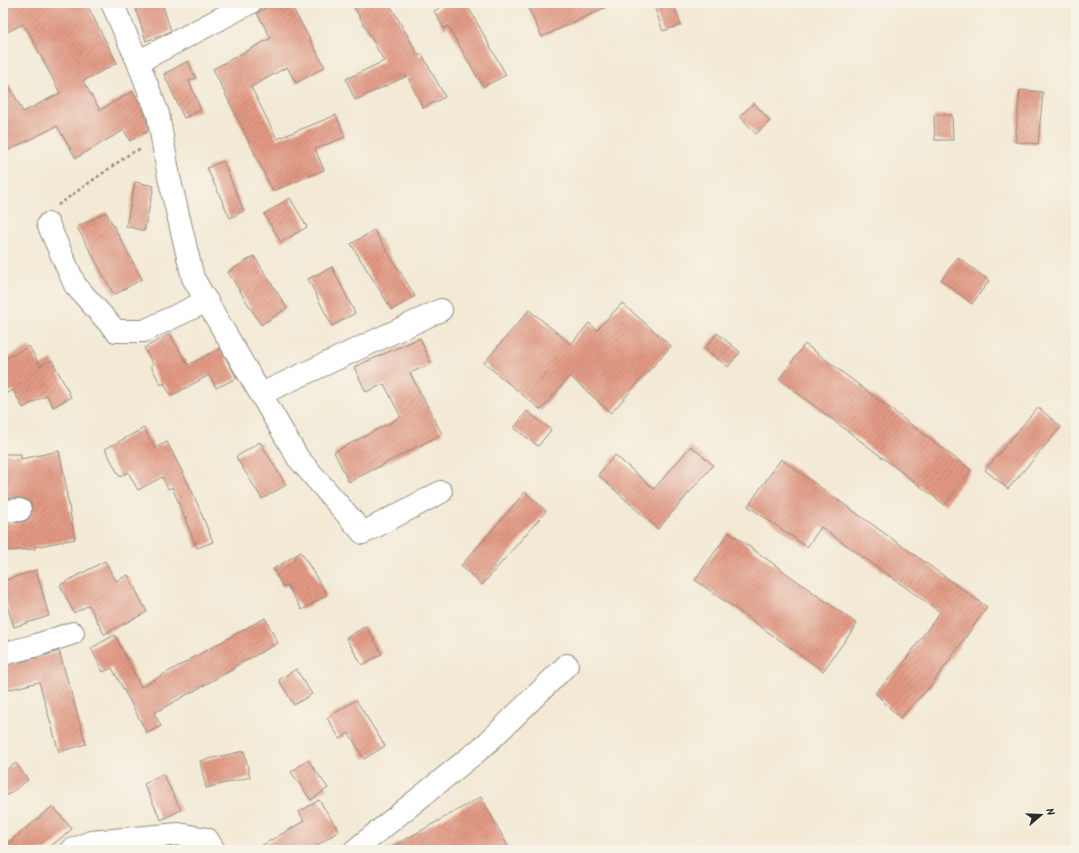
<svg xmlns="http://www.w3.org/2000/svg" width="1079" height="853" font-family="Kalam,sans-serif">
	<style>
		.building { fill: url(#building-hatch) }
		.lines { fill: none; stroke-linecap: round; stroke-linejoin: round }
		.minor-casing { stroke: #8f8a80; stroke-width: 24 }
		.path { stroke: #8f8a80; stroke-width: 2.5; stroke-dasharray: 3 3; stroke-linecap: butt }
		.minor { stroke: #fff; stroke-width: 22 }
	</style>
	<defs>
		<pattern id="building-hatch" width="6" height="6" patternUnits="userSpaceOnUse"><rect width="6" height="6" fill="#e29983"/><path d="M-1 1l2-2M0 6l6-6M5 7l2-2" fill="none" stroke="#b77d6b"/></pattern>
	</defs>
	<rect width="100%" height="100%" fill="#f7f3e8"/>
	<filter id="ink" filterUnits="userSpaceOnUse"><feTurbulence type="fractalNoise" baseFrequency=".025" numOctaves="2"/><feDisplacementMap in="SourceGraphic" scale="8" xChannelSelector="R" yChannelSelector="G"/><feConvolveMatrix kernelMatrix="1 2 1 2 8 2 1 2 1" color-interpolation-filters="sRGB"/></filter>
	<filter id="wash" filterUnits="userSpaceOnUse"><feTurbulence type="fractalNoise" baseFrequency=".012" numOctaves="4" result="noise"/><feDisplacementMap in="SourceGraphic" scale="16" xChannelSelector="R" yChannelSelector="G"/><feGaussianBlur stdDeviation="0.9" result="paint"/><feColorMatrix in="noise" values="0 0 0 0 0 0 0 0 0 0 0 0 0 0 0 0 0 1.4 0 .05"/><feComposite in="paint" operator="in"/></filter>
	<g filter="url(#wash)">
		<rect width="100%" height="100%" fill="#f3e9d4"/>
		<g id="blocks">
			<!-- building -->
			<path class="building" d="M 3,3 L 86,3 L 117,63 L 83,81 L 100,110 L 133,91 L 143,109 L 146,117 L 148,131 L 130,141 L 124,130 L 76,158 L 57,126 L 3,153 L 3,73 L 23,112 L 60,93 L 27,29 L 26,29 L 23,24 L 3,34 Z
				M 134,3 L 162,3 L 171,31 L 160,36 L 146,41 Z
				M 274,3 L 290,3 L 325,67 L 296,83 L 287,67 L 251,87 L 277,139 L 336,115 L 345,137 L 315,149 L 324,170 L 273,191 L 213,69 L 271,38 L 257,13 Z
				M 352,3 L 389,3 L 419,56 L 422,54 L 445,97 L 423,108 L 407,76 L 355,100 L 346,79 L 384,61 Z
				M 448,3 L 466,3 L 506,75 L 483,87 L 448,26 L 444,29 L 434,11 Z
				M 526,3 L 615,3 L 542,37 Z
				M 653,3 L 673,3 L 681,25 L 663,31 Z
				M 188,61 L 196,78 L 189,81 L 201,110 L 184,118 L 164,74 Z
				M 1020,90 L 1043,92 L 1038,144 L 1015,142 Z
				M 754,103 L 770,121 L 756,134 L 740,116 Z
				M 934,115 L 952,115 L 953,140 L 935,140 Z
				M 223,161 L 244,211 L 230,218 L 207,168 Z
				M 135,182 L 154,186 L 144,231 L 126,226 Z
				M 290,198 L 307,227 L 281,242 L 264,214 Z
				M 106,212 L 142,279 L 114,295 L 77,227 Z
				M 374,230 L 415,296 L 392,310 L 351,244 Z
				M 254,256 L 287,308 L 261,325 L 228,272 Z
				M 958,257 L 989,281 L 972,304 L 941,280 Z
				M 332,267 L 355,313 L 332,326 L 308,279 Z
				M 622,303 L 671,346 L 611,413 L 570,376 L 541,410 L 484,363 L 529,310 L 571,344 L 589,323 L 597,330 Z
				M 717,333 L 740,352 L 728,367 L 705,349 Z
				M 170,334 L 188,365 L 220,348 L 237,378 L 216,388 L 209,375 L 171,396 L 164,383 L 161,385 L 151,366 L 153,364 L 144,348 Z
				M 420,338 L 431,364 L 410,373 L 442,434 L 349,482 L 334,452 L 401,417 L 384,384 L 366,392 L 354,367 Z
				M 805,344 L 971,470 L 945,505 L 779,379 Z
				M 29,346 L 40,366 L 52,360 L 71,397 L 53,407 L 47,395 L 23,408 L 13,390 L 3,395 L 3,360 Z
				M 1038,407 L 1061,427 L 1008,489 L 985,470 Z
				M 527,411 L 551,430 L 538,446 L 514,428 Z
				M 144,428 L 155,448 L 167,442 L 192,491 L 213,542 L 197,548 L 185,519 L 188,518 L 185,518 L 172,487 L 168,489 L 162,477 L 138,490 L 128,472 L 120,477 L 105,449 Z
				M 260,442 L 286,485 L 262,499 L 236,457 Z
				M 691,446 L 713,465 L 658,529 L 598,475 L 615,455 L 654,489 Z
				M 59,451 L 67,490 L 66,490 L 75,539 L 34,547 L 35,549 L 3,551 L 3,523 L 21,522 L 27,521 L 31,516 L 32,510 L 31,503 L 25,499 L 19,498 L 3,498 L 3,454 L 21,454 L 21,459 Z
				M 781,459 L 987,607 L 931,686 L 900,718 L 875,693 L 902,665 L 940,612 L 821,527 L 807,547 L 748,506 Z
				M 525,492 L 546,511 L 482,585 L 461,566 Z
				M 729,532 L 857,624 L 823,671 L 695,580 Z
				M 301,552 L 327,595 L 302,610 L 287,585 L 283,587 L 273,569 Z
				M 105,561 L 116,581 L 128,575 L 147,612 L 104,634 L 89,605 L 74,613 L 60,585 Z
				M 36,570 L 49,616 L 14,627 L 3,593 L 3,581 Z
				M 265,618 L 278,643 L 234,667 L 235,668 L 154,713 L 161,726 L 147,733 L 112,668 L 103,672 L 91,648 L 115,635 L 141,687 Z
				M 366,626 L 382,654 L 362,665 L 346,638 Z
				M 59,651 L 86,744 L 59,752 L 39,682 L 3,691 L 3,666 L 40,657 Z
				M 296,669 L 312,694 L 294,705 L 279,680 Z
				M 356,700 L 385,746 L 364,759 L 349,733 L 340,739 L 327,718 Z
				M 244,751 L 250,777 L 206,788 L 200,761 Z
				M 308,760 L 328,788 L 311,800 L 291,772 Z
				M 16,763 L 28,780 L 3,798 L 3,772 Z
				M 163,774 L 181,810 L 161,820 L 144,784 Z
				M 481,797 L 510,850 L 387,850 L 431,825 Z
				M 319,800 L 339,831 L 310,850 L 254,850 L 304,821 L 299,812 Z
				M 53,806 L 72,829 L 46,850 L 3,850 L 3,847 Z"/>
		</g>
	</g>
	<g filter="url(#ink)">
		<use href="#blocks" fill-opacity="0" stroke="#8f8a80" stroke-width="1"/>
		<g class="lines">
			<!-- minor casing -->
			<g class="minor-casing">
				<path id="minor" d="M 112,3 L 138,62 L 158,114 L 169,177 L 193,278 L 298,458 L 363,533 L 441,492
					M 138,62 L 250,3
					M 48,224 L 75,285 L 116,331 L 144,331 L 207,301
					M 261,394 L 441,310
					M 3,511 L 20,510
					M 3,654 L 37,645 L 73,633
					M 72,850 L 91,842 L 179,834 L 207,839 L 214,850
					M 355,850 L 485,745 L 567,665"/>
			</g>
			<!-- path -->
			<path class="path" d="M 58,205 L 131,153 L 142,149"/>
			<!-- minor -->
			<use href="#minor" class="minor"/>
		</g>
	</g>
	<!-- margin -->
	<rect width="1079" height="853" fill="none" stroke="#f7f3e8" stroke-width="16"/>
	<!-- north arrow -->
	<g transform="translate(1041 815) rotate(71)" stroke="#f7f3e8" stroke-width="3" paint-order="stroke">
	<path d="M0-3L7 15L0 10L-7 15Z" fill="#2b2b2b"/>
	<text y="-6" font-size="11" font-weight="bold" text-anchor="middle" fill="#2b2b2b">N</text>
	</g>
</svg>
